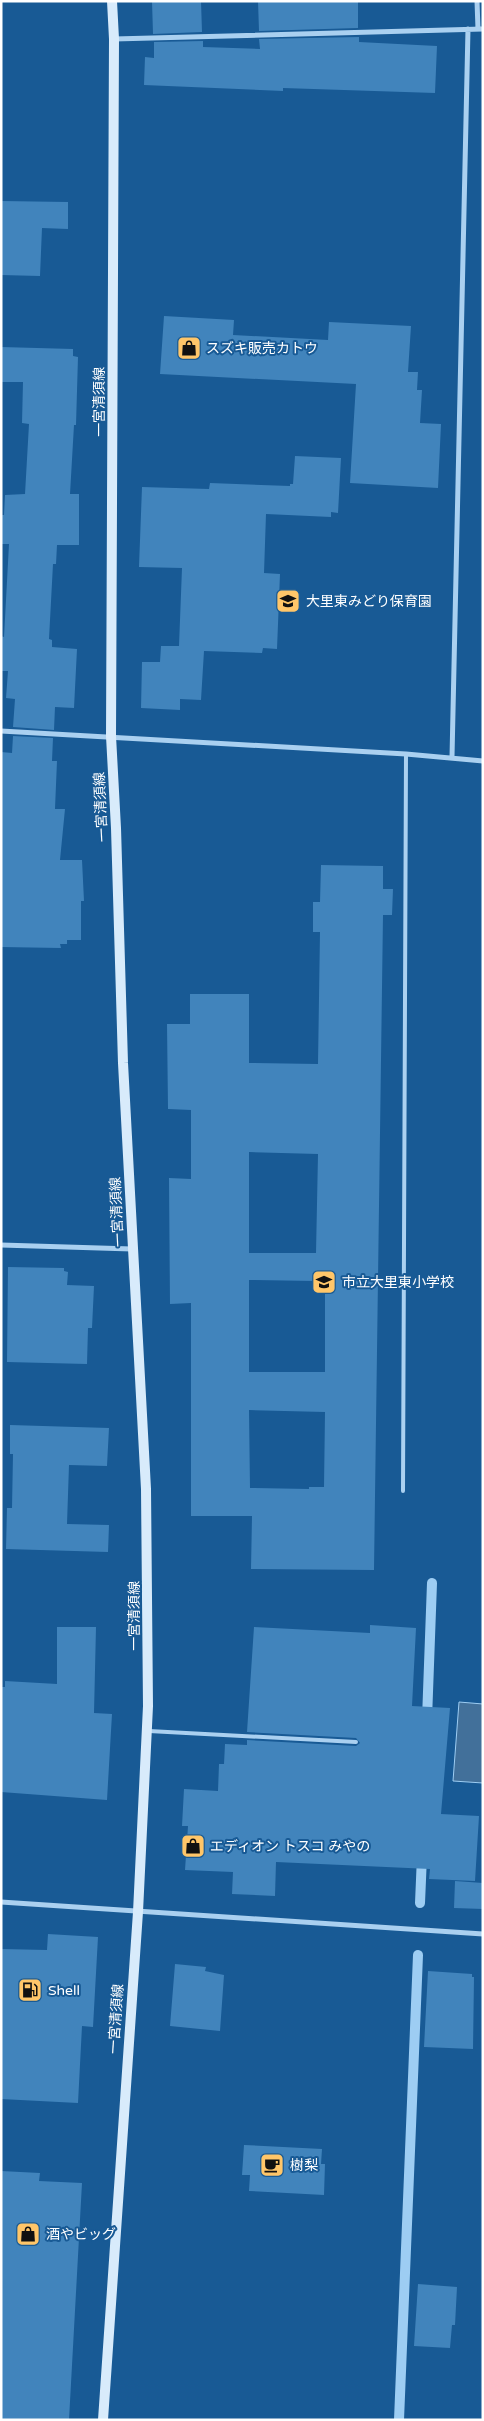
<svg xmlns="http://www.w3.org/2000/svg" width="484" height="2421" font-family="'Varela Round','Noto Sans JP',sans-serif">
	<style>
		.water { fill: #42709a; stroke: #9dcdf3 }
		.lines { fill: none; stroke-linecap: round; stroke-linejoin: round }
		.stream { stroke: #9dcdf3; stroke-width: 10 }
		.building { fill: #4184bc; fill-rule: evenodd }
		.lane { stroke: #aad0f0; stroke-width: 4 }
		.street { stroke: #aad0f0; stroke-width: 5 }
		.secondary { stroke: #d8ebfb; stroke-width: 10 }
		.labels { text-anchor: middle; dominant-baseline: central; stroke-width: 4; stroke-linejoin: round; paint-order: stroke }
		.poi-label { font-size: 14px; fill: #fff; stroke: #185a95; text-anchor: start }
		.street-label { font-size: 14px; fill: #fff; stroke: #185a95 }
	</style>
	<rect width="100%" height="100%" fill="#185a95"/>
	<!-- water -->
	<path class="water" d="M 459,1702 L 483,1704 L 483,1783 L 453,1781 Z"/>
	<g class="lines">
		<!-- stream -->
		<path class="stream" d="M 427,1719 L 432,1583
			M 420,1903 L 422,1856
			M 399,2420 L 418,1955"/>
	</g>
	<!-- building -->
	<path class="building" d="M 152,1 L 201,1 L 202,32 L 153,34 Z
		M 258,1 L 358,1 L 358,28 L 259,31 Z
		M 359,37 L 359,42 L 437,46 L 435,93 L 283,88 L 283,91 L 144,85 L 145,57 L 154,58 L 154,42 L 203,41 L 203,47 L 260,49 L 259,39 Z
		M 1,201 L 68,202 L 68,229 L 42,228 L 40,276 L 1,275 Z
		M 164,316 L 234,320 L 233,335 L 328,340 L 329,322 L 411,326 L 408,372 L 418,372 L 417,390 L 422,390 L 420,423 L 441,424 L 438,488 L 350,483 L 356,384 L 160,374 Z
		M 1,347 L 73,349 L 73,356 L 78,357 L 76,425 L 74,425 L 70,494 L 79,494 L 79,545 L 57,545 L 56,564 L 53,564 L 49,639 L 52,640 L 52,647 L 77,649 L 74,708 L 55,707 L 54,730 L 13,727 L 15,699 L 6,698 L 8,671 L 1,671 L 1,636 L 4,637 L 9,544 L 1,544 L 1,515 L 4,515 L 5,495 L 25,494 L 29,424 L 22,423 L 23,382 L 2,382 Z
		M 295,456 L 341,458 L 338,513 L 331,512 L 331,517 L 266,514 L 264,573 L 280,574 L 277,649 L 263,648 L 262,653 L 204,651 L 201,700 L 180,699 L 180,710 L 141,708 L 142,662 L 160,662 L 161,646 L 179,646 L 182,568 L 139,567 L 142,487 L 209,489 L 210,483 L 290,486 L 290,484 L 293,484 Z
		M 13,736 L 53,738 L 52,761 L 57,761 L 55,809 L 65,809 L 60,860 L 82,860 L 84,901 L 81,901 L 81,940 L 67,940 L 67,944 L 60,944 L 61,948 L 1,947 L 1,752 L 12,753 Z
		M 321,865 L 383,866 L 383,889 L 393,889 L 392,915 L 383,915 L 374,1570 L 251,1569 L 252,1516 L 191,1516 L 191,1303 L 170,1304 L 169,1178 L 191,1179 L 191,1110 L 168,1109 L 167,1024 L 190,1024 L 190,994 L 249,994 L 249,1063 L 318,1064 L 320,932 L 313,932 L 313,902 L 320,902 ZM 249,1152 L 318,1154 L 316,1253 L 249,1253 ZM 249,1280 L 316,1281 L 316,1283 L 325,1283 L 325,1372 L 249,1372 ZM 249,1410 L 325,1412 L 324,1487 L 309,1487 L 309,1489 L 250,1488 Z
		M 8,1267 L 64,1268 L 64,1271 L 68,1272 L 67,1285 L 94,1286 L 92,1328 L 88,1328 L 87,1364 L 7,1362 Z
		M 10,1425 L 109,1428 L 107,1466 L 69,1465 L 67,1524 L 109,1525 L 108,1552 L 6,1549 L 7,1508 L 12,1508 L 13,1454 L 10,1454 Z
		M 370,1625 L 416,1628 L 412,1706 L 450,1708 L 441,1814 L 479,1816 L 475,1881 L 429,1879 L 430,1869 L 276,1862 L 275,1896 L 232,1894 L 233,1872 L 185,1870 L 188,1826 L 182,1826 L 184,1789 L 218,1791 L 219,1764 L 224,1764 L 225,1744 L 247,1745 L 247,1740 L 356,1746 L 360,1743 L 356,1738 L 247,1732 L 254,1627 L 370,1633 Z
		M 57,1627 L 96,1627 L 94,1713 L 112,1714 L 107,1800 L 1,1792 L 1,1687 L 5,1687 L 5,1681 L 57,1684 Z
		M 455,1881 L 483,1883 L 483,1909 L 454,1908 Z
		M 48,1934 L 98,1937 L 93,2027 L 82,2026 L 78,2103 L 1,2099 L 1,1949 L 47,1950 Z
		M 175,1964 L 206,1967 L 205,1971 L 224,1975 L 220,2031 L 170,2026 Z
		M 428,1971 L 472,1974 L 472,1977 L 474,1977 L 473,2049 L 424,2047 Z
		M 244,2145 L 322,2149 L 321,2164 L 325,2164 L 324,2195 L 249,2191 L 250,2175 L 242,2175 Z
		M 1,2171 L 40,2173 L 39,2181 L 82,2183 L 69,2420 L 1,2420 Z
		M 418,2284 L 457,2287 L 455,2325 L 452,2325 L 450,2348 L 414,2346 Z"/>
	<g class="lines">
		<!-- lane -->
		<path class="lane" d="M 403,1491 L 406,754
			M 149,1731 L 356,1742"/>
		<!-- street -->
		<path class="street" d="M 477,1 L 478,29
			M 114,39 L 483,29
			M 1,731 L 406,754 L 483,761
			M 452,757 L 468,29
			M 1,1245 L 132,1249
			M 1,1902 L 483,1934"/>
		<!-- secondary -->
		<path class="secondary" d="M 103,2420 L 138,1912 L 148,1706 L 146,1489 L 123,1063 L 116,828 L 111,736 L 114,39 L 112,1"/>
	</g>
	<!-- icons -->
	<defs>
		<g id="shop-square" transform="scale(1.25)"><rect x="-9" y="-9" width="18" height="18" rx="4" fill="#ffc669" stroke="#185a95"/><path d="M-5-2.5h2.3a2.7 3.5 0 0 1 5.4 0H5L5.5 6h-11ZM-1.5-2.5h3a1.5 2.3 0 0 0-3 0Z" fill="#111"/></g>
		<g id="school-square" transform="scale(1.25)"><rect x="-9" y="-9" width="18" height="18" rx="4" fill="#ffc669" stroke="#185a95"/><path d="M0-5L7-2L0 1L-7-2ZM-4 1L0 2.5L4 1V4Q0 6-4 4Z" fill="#111"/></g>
		<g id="fuel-square" transform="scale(1.25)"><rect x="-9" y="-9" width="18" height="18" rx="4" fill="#ffc669" stroke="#185a95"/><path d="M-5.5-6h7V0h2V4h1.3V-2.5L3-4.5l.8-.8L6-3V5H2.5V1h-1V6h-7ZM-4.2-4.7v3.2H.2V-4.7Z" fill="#111"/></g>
		<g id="cafe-square" transform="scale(1.25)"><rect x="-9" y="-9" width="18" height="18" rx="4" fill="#ffc669" stroke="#185a95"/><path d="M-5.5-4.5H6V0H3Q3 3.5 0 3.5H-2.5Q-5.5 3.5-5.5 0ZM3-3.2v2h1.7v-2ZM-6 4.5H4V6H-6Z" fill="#111"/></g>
	</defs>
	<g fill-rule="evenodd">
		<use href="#shop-square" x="189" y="348"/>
		<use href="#school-square" x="288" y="601"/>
		<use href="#school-square" x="324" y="1282"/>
		<use href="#shop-square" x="193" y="1846"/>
		<use href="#fuel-square" x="30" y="1990"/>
		<use href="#cafe-square" x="272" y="2165"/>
		<use href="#shop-square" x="28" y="2234"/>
	</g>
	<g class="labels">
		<!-- poi labels -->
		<g class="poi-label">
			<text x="206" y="348">スズキ販売カトウ</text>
			<text x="306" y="601">大里東みどり保育園</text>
			<text x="342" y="1282">市立大里東小学校</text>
			<text x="210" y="1846">エディオン トスコ みやの</text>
			<text x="48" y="1990">Shell</text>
			<text x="290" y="2165">樹梨</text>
			<text x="46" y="2234">酒やビッグ</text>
		</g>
		<!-- street labels -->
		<g class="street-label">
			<text transform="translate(99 402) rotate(-90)">一宮清須線</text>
			<text transform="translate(101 807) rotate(-93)">一宮清須線</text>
			<text transform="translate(117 1212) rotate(-93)">一宮清須線</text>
			<text transform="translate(134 1616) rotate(-90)">一宮清須線</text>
			<text transform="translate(116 2019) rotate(-86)">一宮清須線</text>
		</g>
	</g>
	<!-- border -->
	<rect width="484" height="2421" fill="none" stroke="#ffffff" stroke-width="5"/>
</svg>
